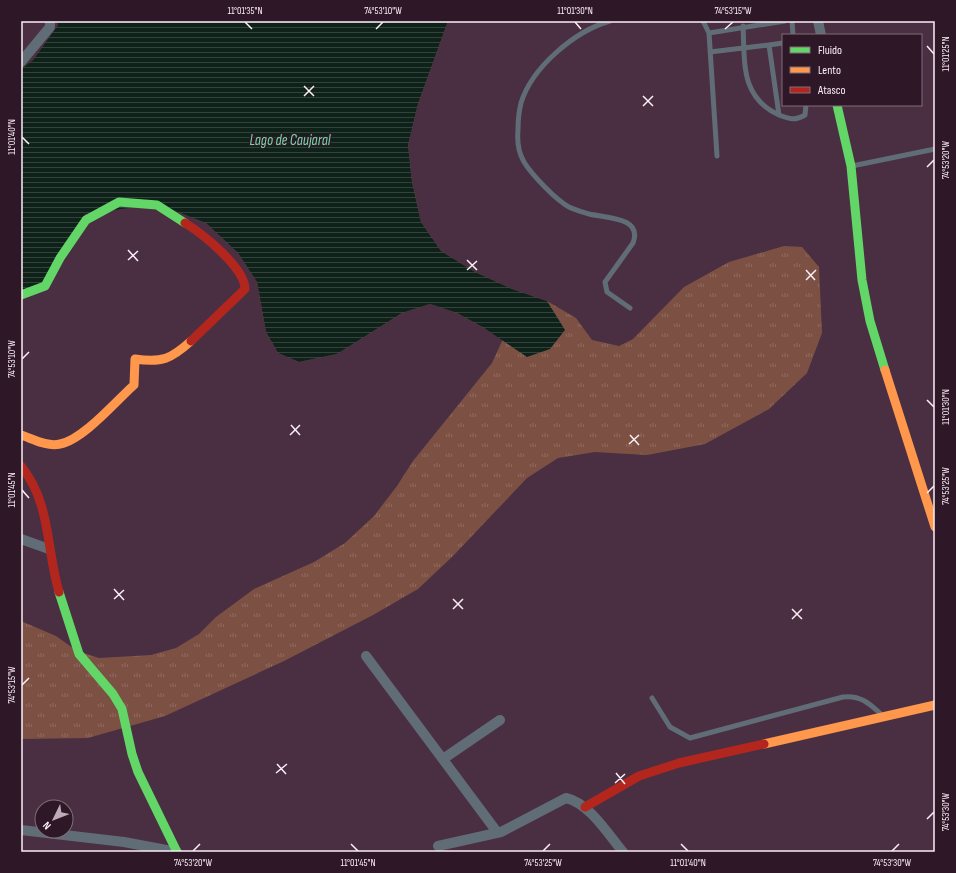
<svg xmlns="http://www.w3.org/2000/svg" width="956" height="873" font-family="'Sofia Sans Condensed',sans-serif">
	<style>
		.grass { fill: url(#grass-tufts) }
		.water { fill: url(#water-rules) }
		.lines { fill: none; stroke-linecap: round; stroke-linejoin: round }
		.lane { stroke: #606d76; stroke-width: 5 }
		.street { stroke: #606d76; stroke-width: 10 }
		.fast { stroke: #63d668; stroke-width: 9 }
		.slow { stroke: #ff974d; stroke-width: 9 }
		.jam { stroke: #b3261e; stroke-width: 9 }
		.ticks { fill: none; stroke: #fbeef6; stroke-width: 1.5 }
		.labels { text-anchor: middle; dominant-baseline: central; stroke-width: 3; stroke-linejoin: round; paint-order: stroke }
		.water-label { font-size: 15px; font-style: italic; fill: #73dba9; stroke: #2e1726 }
		.neatline { fill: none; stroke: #fbeef6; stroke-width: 1.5 }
		.ticks-label { font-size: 10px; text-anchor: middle; fill: #fbeef6 }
	</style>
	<defs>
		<pattern id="grass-tufts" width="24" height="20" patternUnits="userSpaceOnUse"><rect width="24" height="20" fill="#7c5144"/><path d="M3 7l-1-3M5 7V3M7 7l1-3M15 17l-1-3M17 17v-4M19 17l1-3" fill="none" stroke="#906a60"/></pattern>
		<pattern id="water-rules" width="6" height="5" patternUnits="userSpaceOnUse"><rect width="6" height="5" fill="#0f221a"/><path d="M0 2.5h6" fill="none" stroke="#33423c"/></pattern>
	</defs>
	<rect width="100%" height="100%" fill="#4a2f42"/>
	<!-- grass -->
	<path class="grass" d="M 58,21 L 448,21 L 418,104 L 408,145 L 412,182 L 421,222 L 441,251 L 475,272 L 512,289 L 547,301 L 576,318 L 592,340 L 619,346 L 633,339 L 684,287 L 729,262 L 784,246 L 802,247 L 819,267 L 822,333 L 807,373 L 769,409 L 705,444 L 647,455 L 595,452 L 558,458 L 527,478 L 453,556 L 418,589 L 373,615 L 284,661 L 165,716 L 88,738 L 21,739 L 21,621 L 56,636 L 77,651 L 99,658 L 151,655 L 176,648 L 199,634 L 216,617 L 254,589 L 314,562 L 345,543 L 374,516 L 397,486 L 413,461 L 492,363 L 503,339 L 457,313 L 430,304 L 402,313 L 337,354 L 299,362 L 278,353 L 266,332 L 257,282 L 238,253 L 206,223 L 157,204 L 21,69 L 33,60 L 58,25 Z"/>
	<!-- water -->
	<path class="water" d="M 58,21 L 448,21 L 418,104 L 408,145 L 412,182 L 421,222 L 441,251 L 475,272 L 512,289 L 547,301 L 565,330 L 550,349 L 527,357 L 484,328 L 457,313 L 430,304 L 402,313 L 337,354 L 299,362 L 278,353 L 266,332 L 257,282 L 238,253 L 206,223 L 157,204 L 85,214 L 43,284 L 21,292 L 21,69 L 33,60 L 58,25 Z"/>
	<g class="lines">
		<!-- lane -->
		<path class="lane" d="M 610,21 C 575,31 532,67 521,103 C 519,111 518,121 518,130 C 517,141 518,152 524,162 C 532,175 556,200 569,207 C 575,210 583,212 589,214 C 606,218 643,217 633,243 L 605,282 L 607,292 L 630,308
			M 703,21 L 709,33 L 785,21
			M 792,21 L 793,35
			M 743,26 C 745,63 740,97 779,115 L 769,45 L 783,43
			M 709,33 L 717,156
			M 710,52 L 769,45
			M 779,115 C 789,119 795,121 805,115 L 806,105
			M 852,166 L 935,149
			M 652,698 L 670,727 L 690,738 L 843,697 C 861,695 870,704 882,715"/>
		<!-- street -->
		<path class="street" d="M 818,21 L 821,35
			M 21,62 L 50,27 L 50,21
			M 21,539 L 49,549
			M 366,656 L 497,832
			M 443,759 L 500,720
			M 21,830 L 124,842 L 177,852
			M 438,846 L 501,832 L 566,798 C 589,803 608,834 623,852"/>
		<!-- fast -->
		<path class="fast" d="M 837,105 L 851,166 L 862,280 L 870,321 L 885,370
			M 21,295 L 45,286 L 60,258 L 86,220 L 119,202 L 157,205 L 185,223
			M 59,592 L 79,654 L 113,694 L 122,709 L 132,754 L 138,772 L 177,852"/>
		<!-- slow -->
		<path class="slow" d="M 885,370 L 935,527
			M 21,435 C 33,439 47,447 60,444 C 83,440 116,401 134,385 L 135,359 C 162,363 171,359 191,341
			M 764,744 L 935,705"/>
		<!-- jam -->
		<path class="jam" d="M 185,223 C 203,234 245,268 245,289 L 191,341
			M 21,466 C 51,503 46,548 59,592
			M 585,807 L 639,776 L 679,763 L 764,744"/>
	</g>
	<!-- ticks -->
	<path class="ticks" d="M 245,22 L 252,29M 575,22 L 581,29M 376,29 L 383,22M 725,29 L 733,22M 927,46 L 934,54M 304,86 L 314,96M 304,96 L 314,86M 643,96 L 653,106M 643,106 L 653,96M 22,137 L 29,144M 927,167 L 934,160M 128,250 L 138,261M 128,260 L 138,251M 467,260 L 477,270M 467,270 L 477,261M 806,270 L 815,280M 806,280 L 816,270M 22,359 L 29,352M 927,400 L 934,407M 291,425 L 300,435M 290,435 L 300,425M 630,435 L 639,445M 629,444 L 639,435M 22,490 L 29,498M 927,493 L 934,486M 114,589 L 124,600M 114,599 L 124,590M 453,599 L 463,609M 453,609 L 463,599M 792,609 L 802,619M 792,619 L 802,609M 22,685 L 29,678M 277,764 L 286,774M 276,773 L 287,764M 616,773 L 625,784M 615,783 L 625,774M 927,819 L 934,812M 351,844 L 358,851M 681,844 L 688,851M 193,851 L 200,844M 543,851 L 550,844M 892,851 L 899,844"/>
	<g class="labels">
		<!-- water labels -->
		<g class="water-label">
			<text x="290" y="140">Lago de Caujaral</text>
		</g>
	</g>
	<!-- border -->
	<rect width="956" height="873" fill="none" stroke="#2e1726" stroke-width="44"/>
	<!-- legend -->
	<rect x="782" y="34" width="140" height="72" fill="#2e1726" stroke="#806d79"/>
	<rect x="790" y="47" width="20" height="6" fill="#63d668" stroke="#806d79"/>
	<text x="818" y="54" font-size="12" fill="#fbeef6">Fluido</text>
	<rect x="790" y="67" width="20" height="6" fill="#ff974d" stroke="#806d79"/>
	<text x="818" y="74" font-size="12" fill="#fbeef6">Lento</text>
	<rect x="790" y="87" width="20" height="6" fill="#b3261e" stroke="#806d79"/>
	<text x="818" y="94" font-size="12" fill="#fbeef6">Atasco</text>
	<!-- north arrow -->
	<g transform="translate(54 819) rotate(227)"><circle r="19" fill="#2e1726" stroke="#806d79"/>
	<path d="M0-3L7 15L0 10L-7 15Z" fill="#bdabb7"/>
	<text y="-6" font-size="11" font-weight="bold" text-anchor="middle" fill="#fbeef6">N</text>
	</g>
	<rect x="22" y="22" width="912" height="829" class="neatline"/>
	<g class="ticks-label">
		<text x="245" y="14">11°01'35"N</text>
		<text x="383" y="14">74°53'10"W</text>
		<text x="575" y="14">11°01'30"N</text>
		<text x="733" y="14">74°53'15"W</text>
		<text transform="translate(945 54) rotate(-90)" y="4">11°01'25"N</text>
		<text transform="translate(11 137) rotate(-90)" y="4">11°01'40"N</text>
		<text transform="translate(945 160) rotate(-90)" y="4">74°53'20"W</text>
		<text transform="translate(11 359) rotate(-90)" y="4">74°53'10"W</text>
		<text transform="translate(945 407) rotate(-90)" y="4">11°01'30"N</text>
		<text transform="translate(945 486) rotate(-90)" y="4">74°53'25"W</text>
		<text transform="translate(11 490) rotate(-90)" y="4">11°01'45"N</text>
		<text transform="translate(11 685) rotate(-90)" y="4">74°53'15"W</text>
		<text transform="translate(945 812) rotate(-90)" y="4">74°53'30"W</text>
		<text x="193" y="866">74°53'20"W</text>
		<text x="358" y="866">11°01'45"N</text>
		<text x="543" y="866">74°53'25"W</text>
		<text x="688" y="866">11°01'40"N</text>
		<text x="892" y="866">74°53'30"W</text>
	</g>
</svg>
